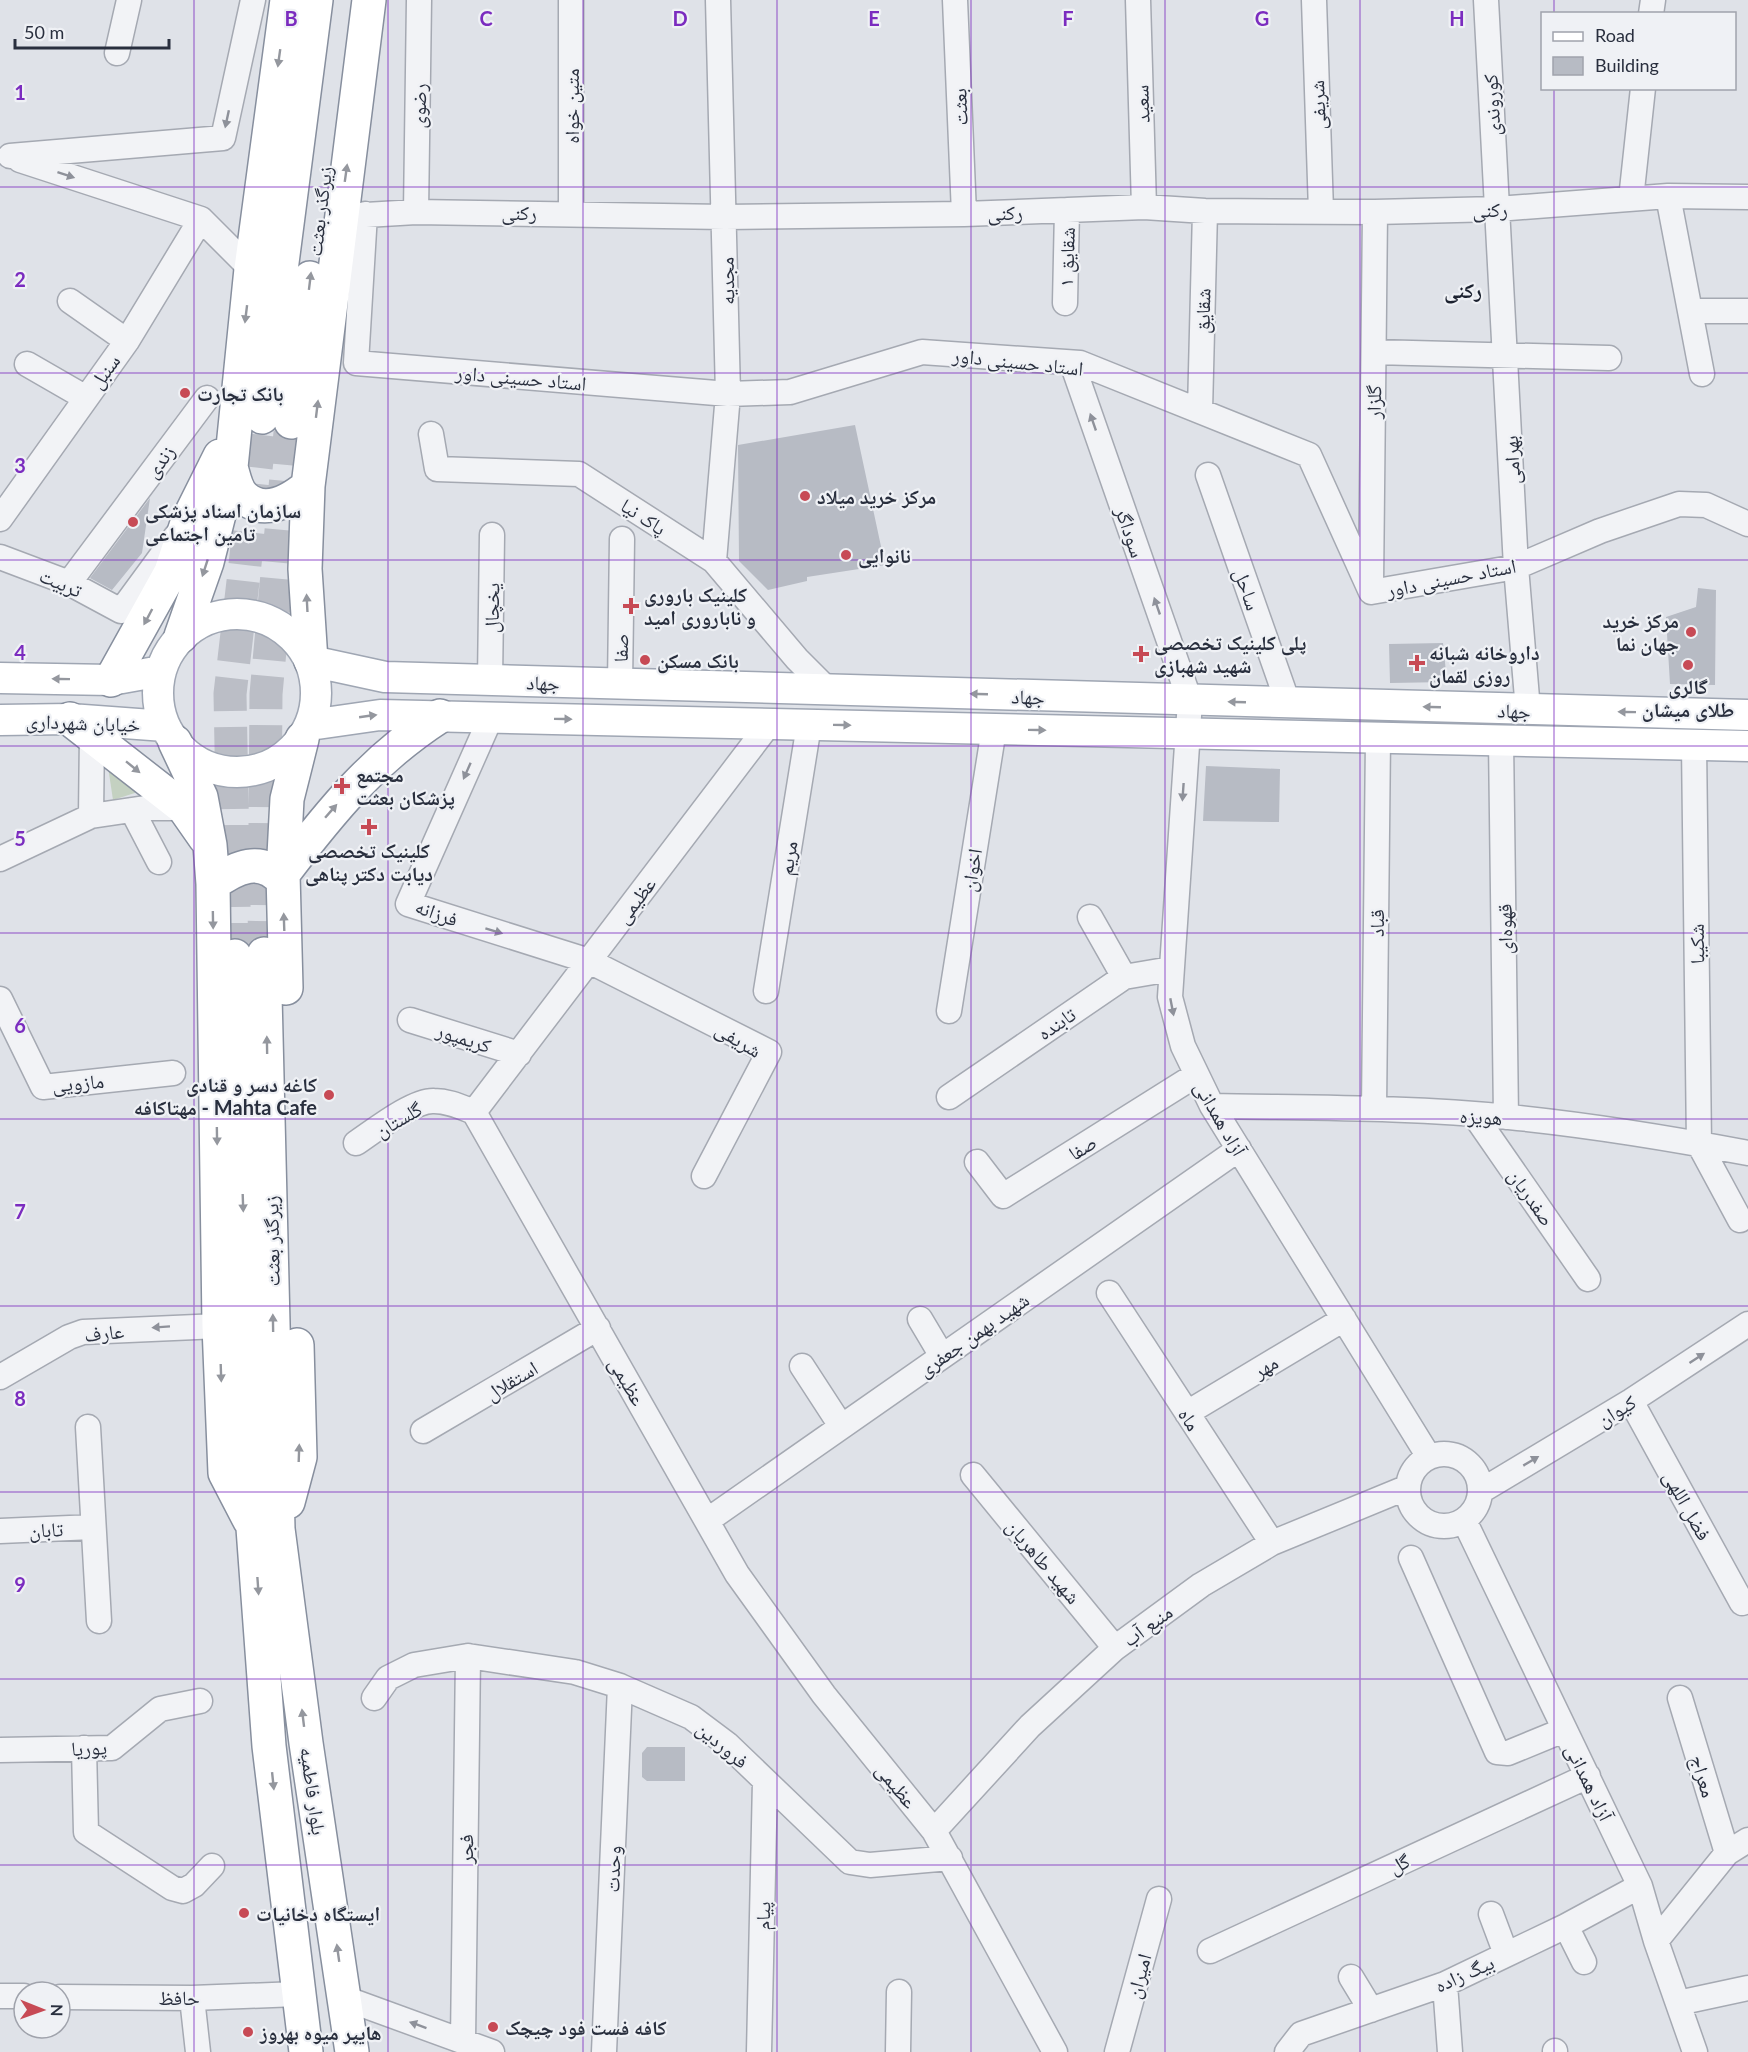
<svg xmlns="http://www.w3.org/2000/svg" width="1748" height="2052" font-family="Lato,'Noto Naskh Arabic',sans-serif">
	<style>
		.green { fill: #c4d1c1 }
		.building { fill: #b7bbc4 }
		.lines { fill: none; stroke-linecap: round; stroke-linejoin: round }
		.highway-tunnel { stroke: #bbbec6; stroke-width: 33; stroke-dasharray: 33 16; stroke-linecap: butt }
		.minor-casing { stroke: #a5a9b2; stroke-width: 27 }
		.major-casing { stroke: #9fa6b3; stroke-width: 33 }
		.highway-casing { stroke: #878f9e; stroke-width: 36 }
		.minor { stroke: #f2f3f6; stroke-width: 24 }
		.major { stroke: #fff; stroke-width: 30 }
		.highway { stroke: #fff; stroke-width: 33 }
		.oneway { fill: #94979e }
		.oneway2 { fill: #8e919a }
		.grid { fill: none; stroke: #7b2cbf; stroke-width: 1.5; stroke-opacity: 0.55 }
		.poi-dot { fill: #c74a55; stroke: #eff1f5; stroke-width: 2 }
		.labels { text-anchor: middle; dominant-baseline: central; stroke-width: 4.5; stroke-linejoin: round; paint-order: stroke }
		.street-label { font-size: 20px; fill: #292f3e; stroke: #eff1f5 }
		.poi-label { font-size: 20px; font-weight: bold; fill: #292f3e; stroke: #eff1f5; text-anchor: start }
		.neighbourhood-label { font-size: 21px; font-weight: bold; fill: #1b212f; stroke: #eff1f5 }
		.grid-label { font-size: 20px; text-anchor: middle; font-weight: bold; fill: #7b2cbf; stroke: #eff1f5; stroke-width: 4.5; stroke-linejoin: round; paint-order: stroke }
	</style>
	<rect width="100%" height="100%" fill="#dfe2e8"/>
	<!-- green -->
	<path class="green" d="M 107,760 L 141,791 L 113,800 Z"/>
	<!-- building -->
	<path class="building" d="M 855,425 L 885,565 L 807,577 L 807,581 L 768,590 L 739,561 L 738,445 Z
		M 150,498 L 142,553 L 112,590 L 90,578 Z
		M 1698,588 L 1716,590 L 1715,685 L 1670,684 L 1666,617 L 1696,607 Z
		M 1443,643 L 1447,682 L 1390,683 L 1389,644 Z
		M 1206,766 L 1280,769 L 1279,822 L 1203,821 Z
		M 647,1747 L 685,1747 L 685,1781 L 647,1781 L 642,1777 L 642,1753 Z"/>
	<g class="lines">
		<!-- highway-tunnel -->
		<path class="highway-tunnel" d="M 264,954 L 266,694 L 291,422
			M 235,956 L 230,694 L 262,417"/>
		<!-- minor casing -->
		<g class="minor-casing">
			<path id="minor" d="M 571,0 L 571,213
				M 955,0 L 964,214
				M 1138,0 L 1144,207
				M 1314,0 L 1321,211
				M 1486,0 L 1516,567 L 1528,710
				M 1651,14 L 1653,0
				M 117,53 L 129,0
				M 10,156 L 223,138 L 253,0
				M 20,160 L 201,219 L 251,269
				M 1668,196 L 1702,374
				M 1631,199 L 1643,88
				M 416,212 L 419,0
				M 365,214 L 356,363 L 728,394 L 790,392 L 922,352 L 1080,363 L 1309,455 L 1371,592 L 1516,567 L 1600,531 L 1679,504 L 1706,505 L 1748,524
				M 349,216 L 416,212 L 725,217 L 964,214 L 1144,207 L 1205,211 L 1375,212 L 1497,209 L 1668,196 L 1748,197
				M 70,301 L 127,341
				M 1065,303 L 1067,210
				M 1690,311 L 1748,311
				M 1374,352 L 1609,358
				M 1072,363 L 1190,701 L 1170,997 L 1183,1046 L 1212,1106 L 1429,1457
				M 27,364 L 86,398
				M 1200,411 L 1205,211
				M 431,434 L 437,469 L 579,474 L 714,561 L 797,659 L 828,690
				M 1208,475 L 1288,703
				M 0,519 L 127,341 L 201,219
				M 0,557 L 69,583 L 121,611 L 176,536
				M 714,561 L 728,394 L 718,0
				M 69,583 L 207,398
				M 1371,584 L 1375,212
				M 490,680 L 492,535
				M 620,684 L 622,539
				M 491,717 L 408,904 L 589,961 L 769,1052 L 704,1176
				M 1501,740 L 1506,1117
				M 1694,745 L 1699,1144 L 1740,1220
				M 132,810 L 159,862
				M 91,816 L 92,734
				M 0,859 L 91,816 L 145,808 L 184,808
				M 1090,917 L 1124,977
				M 766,991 L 809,725
				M 0,999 L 43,1087 L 173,1073
				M 949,1011 L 994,729
				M 410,1020 L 519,1054
				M 949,1097 L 1124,977 L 1171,969
				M 1212,1106 C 1311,1108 1411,1107 1509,1117 C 1589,1125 1669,1138 1748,1153
				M 1374,1109 L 1378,738
				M 474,1112 L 737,1574 L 824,1695 L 934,1831 L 1055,2052
				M 474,1112 L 769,724
				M 1475,1116 L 1588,1279
				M 356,1143 C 374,1131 413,1100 434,1101 C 449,1101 461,1107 474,1112
				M 977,1162 L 1003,1196 L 1196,1075
				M 1109,1293 L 1272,1543
				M 920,1319 L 942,1356
				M 802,1366 L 841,1426
				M 0,1377 L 69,1337 L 83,1332 L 219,1326
				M 1631,1401 L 1742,1603 L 1748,1601
				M 1187,1413 L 1344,1319
				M 88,1427 L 99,1621
				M 423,1431 L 598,1328
				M1408 1490a36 36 0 1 1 72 0a36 36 0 1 1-72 0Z
				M 973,1475 L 1115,1648
				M 1481,1491 L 1631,1401 L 1748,1324
				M 708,1520 L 1239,1149
				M 1464,1520 L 1640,1886 L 1656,1941 L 1695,2052
				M 0,1531 L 93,1527
				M 1411,1558 L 1497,1752 L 1508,1753 L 1564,1730
				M 374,1698 L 388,1678 L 414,1665 L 468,1656 L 575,1672 L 620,1686 L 691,1717 L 727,1744 L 850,1862 L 870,1865 L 950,1858
				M 1680,1698 L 1727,1853
				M 84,1748 L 86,1832 L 172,1888 L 183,1891 L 194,1885 L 212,1866
				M 0,1750 L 112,1748 L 160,1709 L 200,1701
				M 934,1831 L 1030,1726 L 1115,1648 L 1201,1585 L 1272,1543 L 1408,1487
				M 1491,1914 L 1506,1954
				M 1566,1926 L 1584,1962
				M 1656,1941 L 1727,1853 L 1748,1840
				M 1210,1951 L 1588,1776
				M 1351,1977 L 1371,2010
				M 1445,1984 L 1450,2052
				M 0,1996 L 24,1996
				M 60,1997 L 192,1998 L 297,1994
				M 192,1998 L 198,2052
				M 344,1998 L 492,2052
				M 1678,2003 L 1748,1988
				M 463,2041 L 468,1656
				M 1555,2051 L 1555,2052
				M 604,2052 L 620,1686
				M 759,2052 L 765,1781
				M 898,2052 L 899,1992
				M 1117,2052 L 1159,1899
				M 1287,2052 L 1301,2034 L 1445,1984 L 1566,1926 L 1640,1886"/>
		</g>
		<!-- major casing -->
		<g class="major-casing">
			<path id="major" d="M158 693a79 79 0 1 1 158 0a79 79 0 1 1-158 0Z
				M 311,661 L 385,677 L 1748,715
				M 0,678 L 111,680 L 161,671
				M 0,720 L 70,719 L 165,726
				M 310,725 L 380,715 L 1748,746"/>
		</g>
		<!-- highway casing -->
		<g class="highway-casing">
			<path id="highway" d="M 262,417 L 316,0
				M 291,422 L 310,278
				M 231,467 C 234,477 236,490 244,497 C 264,516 291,500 308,486
				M 181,636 L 207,562 L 231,467 L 251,269 L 287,0
				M 311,661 L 305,569 L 308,486 L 369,0
				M 111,680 L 171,572 L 188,520 L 220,456
				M 70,719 L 184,808 L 205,838
				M 175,742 L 201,797 L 210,845 L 213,884 L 219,1326 L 225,1473 L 250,1521
				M 283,874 C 331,811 373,759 440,716
				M 213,884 C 236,867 261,855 283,881
				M 264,954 L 278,1529 L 306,1743 L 352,2052
				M 235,956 L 253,1528 L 269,1746 L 306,2052
				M 286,988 L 283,874 L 287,799 L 302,739
				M 288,1502 L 300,1457 L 297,1345"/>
		</g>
		<!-- minor -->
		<use href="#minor" class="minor"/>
		<!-- major -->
		<use href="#major" class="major"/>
		<!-- highway -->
		<use href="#highway" class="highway"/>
	</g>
	<!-- one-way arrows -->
	<defs><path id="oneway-solid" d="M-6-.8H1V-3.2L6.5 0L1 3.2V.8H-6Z" transform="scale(1.5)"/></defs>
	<g class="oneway">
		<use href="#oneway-solid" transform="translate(279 58) rotate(98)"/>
		<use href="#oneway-solid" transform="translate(346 173) rotate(-82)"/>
		<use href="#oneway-solid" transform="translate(310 281) rotate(-83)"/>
		<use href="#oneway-solid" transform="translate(246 314) rotate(97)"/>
		<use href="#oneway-solid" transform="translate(317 409) rotate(-83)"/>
		<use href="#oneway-solid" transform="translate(205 568) rotate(108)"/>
		<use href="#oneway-solid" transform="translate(307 603) rotate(-93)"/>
		<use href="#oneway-solid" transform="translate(148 617) rotate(118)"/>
		<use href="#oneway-solid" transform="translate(61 679) rotate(-179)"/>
		<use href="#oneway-solid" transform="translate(979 694) rotate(-178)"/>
		<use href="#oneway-solid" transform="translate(1237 702) rotate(-178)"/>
		<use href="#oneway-solid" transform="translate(1432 707) rotate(-178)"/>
		<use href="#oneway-solid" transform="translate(1627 712) rotate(-179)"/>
		<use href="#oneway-solid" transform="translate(368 716) rotate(-8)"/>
		<use href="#oneway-solid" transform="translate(563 719) rotate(1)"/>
		<use href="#oneway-solid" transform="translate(842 725) rotate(1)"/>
		<use href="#oneway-solid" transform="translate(1037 730) rotate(1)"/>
		<use href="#oneway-solid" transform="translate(133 767) rotate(39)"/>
		<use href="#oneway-solid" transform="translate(331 811) rotate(-49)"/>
		<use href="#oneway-solid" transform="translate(213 920) rotate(89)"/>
		<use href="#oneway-solid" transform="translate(284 922) rotate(-92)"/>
		<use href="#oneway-solid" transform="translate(267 1045) rotate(-91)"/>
		<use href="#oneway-solid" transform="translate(217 1136) rotate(89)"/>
		<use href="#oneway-solid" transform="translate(243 1203) rotate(88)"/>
		<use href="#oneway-solid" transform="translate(273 1323) rotate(-91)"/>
		<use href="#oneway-solid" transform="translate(221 1373) rotate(88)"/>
		<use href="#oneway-solid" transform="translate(299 1453) rotate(-88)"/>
		<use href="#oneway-solid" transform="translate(258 1586) rotate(86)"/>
		<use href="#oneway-solid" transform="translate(303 1718) rotate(-97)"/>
		<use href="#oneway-solid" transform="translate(273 1781) rotate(84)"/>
		<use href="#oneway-solid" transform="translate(338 1953) rotate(-98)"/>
	</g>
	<g class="oneway2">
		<use href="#oneway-solid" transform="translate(227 119) rotate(102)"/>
		<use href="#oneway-solid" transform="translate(66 175) rotate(18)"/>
		<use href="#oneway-solid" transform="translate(1093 422) rotate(-109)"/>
		<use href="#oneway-solid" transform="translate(1157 606) rotate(-109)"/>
		<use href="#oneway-solid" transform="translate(467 771) rotate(114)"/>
		<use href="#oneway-solid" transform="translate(1183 792) rotate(94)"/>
		<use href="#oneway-solid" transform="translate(494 931) rotate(17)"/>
		<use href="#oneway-solid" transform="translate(1172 1007) rotate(79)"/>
		<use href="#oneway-solid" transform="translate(161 1327) rotate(176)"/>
		<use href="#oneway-solid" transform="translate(1697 1358) rotate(-33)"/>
		<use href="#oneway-solid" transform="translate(1531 1461) rotate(-31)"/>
		<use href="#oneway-solid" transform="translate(418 2025) rotate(-160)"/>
	</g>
	<!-- grid -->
	<path class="grid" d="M 194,0 L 194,2052M 388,0 L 388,2052M 583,0 L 583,2052M 777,0 L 777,2052M 971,0 L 971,2052M 1165,0 L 1165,2052M 1360,0 L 1360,2052M 1554,0 L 1554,14M 1554,88 L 1554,2052M 0,187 L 1748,187M 0,373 L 1748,373M 0,560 L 1748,560M 0,746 L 1748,746M 0,933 L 1748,933M 0,1119 L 1748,1119M 0,1306 L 1748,1306M 0,1492 L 1748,1492M 0,1679 L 1748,1679M 0,1865 L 1748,1865"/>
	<!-- markers -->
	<g class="poi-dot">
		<circle cx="185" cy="393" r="6"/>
		<circle cx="805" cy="496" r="6"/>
		<circle cx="133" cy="522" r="6"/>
		<circle cx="846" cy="555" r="6"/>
		<path d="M628 597h6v6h6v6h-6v6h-6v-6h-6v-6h6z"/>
		<circle cx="1691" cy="632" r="6"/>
		<path d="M1138 645h6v6h6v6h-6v6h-6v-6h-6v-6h6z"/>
		<circle cx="645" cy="660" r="6"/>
		<path d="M1414 654h6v6h6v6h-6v6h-6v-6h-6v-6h6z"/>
		<circle cx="1688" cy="665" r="6"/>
		<path d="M339 777h6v6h6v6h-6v6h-6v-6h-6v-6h6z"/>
		<path d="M366 818h6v6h6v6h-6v6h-6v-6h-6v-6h6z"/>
		<circle cx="329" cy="1095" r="6"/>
		<circle cx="244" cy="1913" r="6"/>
		<circle cx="493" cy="2027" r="6"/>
		<circle cx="248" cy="2032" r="6"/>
	</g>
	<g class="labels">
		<!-- street labels -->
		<g class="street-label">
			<text transform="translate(1141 104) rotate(-92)">سعید</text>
			<text transform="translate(1317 105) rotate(-92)">شریفی</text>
			<text transform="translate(1491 105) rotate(-93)">کوروندی</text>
			<text transform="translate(418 106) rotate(-89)">رضوی</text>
			<text transform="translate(571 106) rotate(-90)">متین خواه</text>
			<text transform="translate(959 107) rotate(-92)">بعثت</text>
			<text transform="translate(1490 209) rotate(-2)">رکنی</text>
			<text transform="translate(319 211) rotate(-83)">زیرگذر بعثت</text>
			<text x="519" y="212">رکنی</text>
			<text transform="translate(1005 212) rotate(-2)">رکنی</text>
			<text transform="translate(1066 257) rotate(-88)">شقایق ۱</text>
			<text transform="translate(726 281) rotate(-91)">مجدیه</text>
			<text transform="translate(1202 311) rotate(-89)">شقایق</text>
			<text transform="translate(1018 361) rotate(6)">استاد حسینی داور</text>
			<text transform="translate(104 371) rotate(-54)">سنبل</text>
			<text transform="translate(521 377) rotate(5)">استاد حسینی داور</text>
			<text transform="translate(1373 402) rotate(-89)">گلزار</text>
			<text transform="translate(1511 460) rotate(-93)">بهرامی</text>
			<text transform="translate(159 461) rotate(-53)">زندی</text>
			<text transform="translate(644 516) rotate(33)">پاک نیا</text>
			<text transform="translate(1131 532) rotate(71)">سوداگر</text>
			<text transform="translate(1451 577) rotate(-11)">استاد حسینی داور</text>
			<text transform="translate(61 582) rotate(23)">تربیت</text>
			<text transform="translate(1248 589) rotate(71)">ساحل</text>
			<text transform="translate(491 608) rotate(-89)">یخچال</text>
			<text transform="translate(620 648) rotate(-89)">صفا</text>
			<text transform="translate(543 682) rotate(2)">جهاد</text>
			<text transform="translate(1028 696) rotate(2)">جهاد</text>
			<text transform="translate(1514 710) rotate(2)">جهاد</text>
			<text transform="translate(83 722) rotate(2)">خیابان شهرداری</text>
			<text transform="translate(787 858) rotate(-81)">مریم</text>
			<text transform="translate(971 870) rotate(-81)">اخوان</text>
			<text transform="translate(635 900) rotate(-53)">عظیمی</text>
			<text transform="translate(437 912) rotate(20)">فرزانه</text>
			<text transform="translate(1376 923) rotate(-89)">قباد</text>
			<text transform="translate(1504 929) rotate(-91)">قهوه‌ای</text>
			<text transform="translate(1696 944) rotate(-91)">شکیبا</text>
			<text transform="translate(1056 1023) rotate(-34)">تابنده</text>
			<text transform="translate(464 1037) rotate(18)">کریمپور</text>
			<text transform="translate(739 1039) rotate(31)">شریفی</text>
			<text transform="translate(78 1082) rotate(-5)">مازویی</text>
			<text transform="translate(1481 1116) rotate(3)">هویزه</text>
			<text transform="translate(1221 1118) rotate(60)">آزاد همدانی</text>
			<text transform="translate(398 1119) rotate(-30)">گلستان</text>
			<text transform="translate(1082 1147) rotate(-32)">صفا</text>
			<text transform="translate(1532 1197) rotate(55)">صفدریان</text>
			<text transform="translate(271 1241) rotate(-91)">زیرگذر بعثت</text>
			<text transform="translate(104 1332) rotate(-6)">عارف</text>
			<text transform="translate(973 1334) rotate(-35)">شهید بهمن جعفری</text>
			<text transform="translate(1265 1366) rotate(-31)">مهر</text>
			<text transform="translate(511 1380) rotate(-31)">استقلال</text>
			<text transform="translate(628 1381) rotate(60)">عظیمی</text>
			<text transform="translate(1616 1410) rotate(-31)">کیوان</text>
			<text transform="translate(1190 1419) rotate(57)">ماه</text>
			<text transform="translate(1688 1505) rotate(61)">فضل اللهی</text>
			<text transform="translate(46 1529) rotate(-3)">تابان</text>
			<text transform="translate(1044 1561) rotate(50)">شهید طاهریان</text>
			<text transform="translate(1147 1625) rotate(-36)">منبع آب</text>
			<text transform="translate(723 1744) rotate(40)">فروردین</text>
			<text transform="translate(89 1747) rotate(-3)">پوریا</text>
			<text transform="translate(1704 1776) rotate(73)">معراج</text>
			<text transform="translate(1590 1782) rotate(64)">آزاد همدانی</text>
			<text transform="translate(897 1785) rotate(51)">عظیمی</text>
			<text transform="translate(314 1791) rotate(82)">بلوار فاطمیه</text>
			<text transform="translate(465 1849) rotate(-89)">فجر</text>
			<text transform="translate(1399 1863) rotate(-25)">گل</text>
			<text transform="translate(612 1869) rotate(-88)">وحدت</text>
			<text transform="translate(762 1916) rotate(-89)">پیام</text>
			<text transform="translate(1464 1973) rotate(-24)">بیگ زاده</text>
			<text transform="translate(1138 1976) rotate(-75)">امیران</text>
			<text x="179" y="1997">حافظ</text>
		</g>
		<!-- poi labels -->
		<g class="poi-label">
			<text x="197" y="393">بانک تجارت</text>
			<text x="817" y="496">مرکز خرید میلاد</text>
			<text x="145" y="510">سازمان اسناد پزشکی<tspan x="145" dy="23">تامین اجتماعی</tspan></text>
			<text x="858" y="555">نانوایی</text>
			<text x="644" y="594">کلینیک باروری<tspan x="644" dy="23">و ناباروری امید</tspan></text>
			<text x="1679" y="620" text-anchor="end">مرکز خرید<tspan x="1679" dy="23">جهان نما</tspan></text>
			<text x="1154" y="642">پلی کلینیک تخصصی<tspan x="1154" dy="23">شهید شهبازی</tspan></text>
			<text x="1429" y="652">داروخانه شبانه<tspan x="1429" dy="23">روزی لقمان</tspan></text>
			<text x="657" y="660">بانک مسکن</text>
			<text x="1688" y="686" text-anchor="middle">گالری<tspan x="1688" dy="23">طلای میشان</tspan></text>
			<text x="356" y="774">مجتمع<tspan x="356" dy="23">پزشکان بعثت</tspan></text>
			<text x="369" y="850" text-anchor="middle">کلینیک تخصصی<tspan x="369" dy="23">دیابت دکتر پناهی</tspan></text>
			<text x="317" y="1084" text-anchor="end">کاغه دسر و قنادی<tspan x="317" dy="23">مهتاکافه - Mahta Cafe</tspan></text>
			<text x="256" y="1913">ایستگاه دخانیات</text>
			<text x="505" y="2027">کافه فست فود چیچک</text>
			<text x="260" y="2032">هایپر میوه بهروز</text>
		</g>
		<!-- neighbourhood labels -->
		<g class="neighbourhood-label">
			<text x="1463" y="289">رکنی</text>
		</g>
	</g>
	<g class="grid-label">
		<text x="291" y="26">B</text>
		<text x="486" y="26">C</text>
		<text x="680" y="26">D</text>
		<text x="874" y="26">E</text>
		<text x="1068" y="26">F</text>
		<text x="1262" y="26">G</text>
		<text x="1457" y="26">H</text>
		<text x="20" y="100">1</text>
		<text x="20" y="287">2</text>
		<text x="20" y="473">3</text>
		<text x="20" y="660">4</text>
		<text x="20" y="846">5</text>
		<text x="20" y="1033">6</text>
		<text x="20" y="1219">7</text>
		<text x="20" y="1406">8</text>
		<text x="20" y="1592">9</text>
	</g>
	<!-- legend -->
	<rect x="1541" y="12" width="195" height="78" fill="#eff1f5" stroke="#a0a3ac" stroke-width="1.5"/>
	<rect x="1553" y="32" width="30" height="9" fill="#ffffff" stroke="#a0a3ac" stroke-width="1.5"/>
	<text x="1595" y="42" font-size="18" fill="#292f3e">Road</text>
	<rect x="1553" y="57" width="30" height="18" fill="#b7bbc4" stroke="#a0a3ac" stroke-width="1.5"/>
	<text x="1595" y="72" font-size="18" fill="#292f3e">Building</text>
	<!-- north arrow -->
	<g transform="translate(42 2010) rotate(91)"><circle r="28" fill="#eff1f5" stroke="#a0a3ac" stroke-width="1.5"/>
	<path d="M0-4.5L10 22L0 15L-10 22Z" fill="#c74a55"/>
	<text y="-9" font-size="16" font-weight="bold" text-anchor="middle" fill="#292f3e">N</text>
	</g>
	<!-- scale -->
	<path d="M15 39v9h154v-9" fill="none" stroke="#292f3e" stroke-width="3"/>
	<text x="24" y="39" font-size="18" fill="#292f3e" stroke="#eff1f5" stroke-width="4.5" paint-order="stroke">50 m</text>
</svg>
